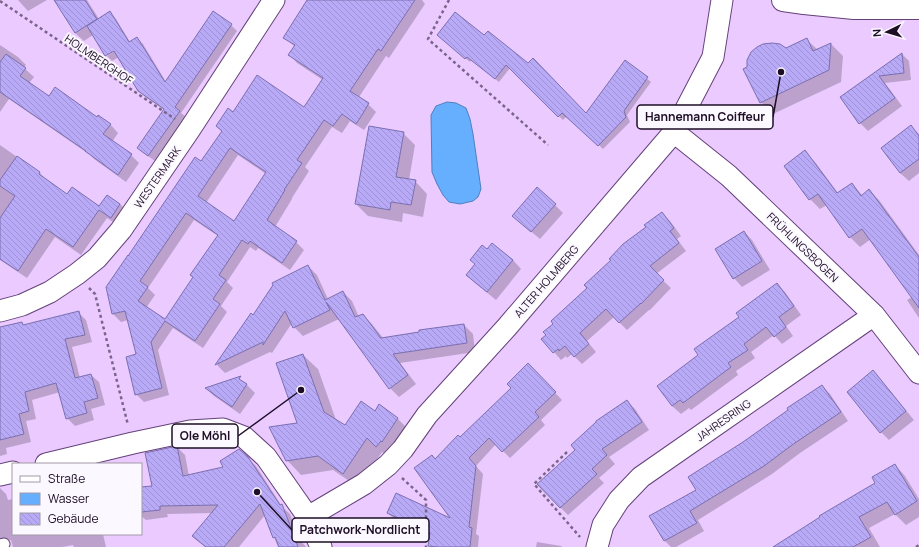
<svg xmlns="http://www.w3.org/2000/svg" width="919" height="547" font-family="Manrope,sans-serif">
	<style>
		.water { fill: #66affe; stroke: #507fbd }
		.shadow { fill: #0003; fill-rule: evenodd }
		.building { fill: url(#building-back-hatch); stroke: #7c6fb0; fill-rule: evenodd }
		.lines { fill: none; stroke-linecap: round; stroke-linejoin: round }
		.lane-casing { stroke: #644179; stroke-width: 13 }
		.street-casing { stroke: #644179; stroke-width: 23 }
		.secondary-casing { stroke: #644179; stroke-width: 24 }
		.path { stroke: #7b648a; stroke-width: 2.5; stroke-dasharray: 3 3; stroke-linecap: butt }
		.lane { stroke: #fff; stroke-width: 11 }
		.street { stroke: #fff; stroke-width: 21 }
		.secondary { stroke: #fff; stroke-width: 22 }
		.labels { text-anchor: middle; dominant-baseline: central; stroke-width: 4; stroke-linejoin: round; paint-order: stroke }
		.street-label { font-size: 11px; fill: #1d0e26; stroke: #fcf8ff }
		.leader { fill: none; stroke: #1d0e26; stroke-width: 1.5 }
		.callout-dot { fill: #1d0e26; stroke: #fcf8ff; stroke-width: 1.5 }
		.callout { fill: #fcf8ff; stroke: #1d0e26; stroke-width: 1.5 }
		.callout-label { font-size: 12px; text-anchor: middle; font-weight: bold; fill: #1d0e26 }
	</style>
	<defs>
		<pattern id="building-back-hatch" width="6" height="6" patternUnits="userSpaceOnUse"><rect width="6" height="6" fill="#b8aaf7"/><path d="M-1 5l2 2M0 0l6 6M5-1l2 2" fill="none" stroke="#9e91d4"/></pattern>
	</defs>
	<rect width="100%" height="100%" fill="#eacaff"/>
	<!-- water -->
	<path class="water" d="M 447,102 L 456,103 L 466,108 L 470,119 L 473,134 L 481,189 L 478,197 L 473,201 L 460,204 L 449,202 L 443,195 L 437,184 L 432,172 L 431,115 L 436,106 Z"/>
	<!-- shadow -->
	<path class="shadow" d="M 18,0 L 47,0 L 28,11 Z
		M 59,0 L 87,0 L 99,19 L 110,13 L 116,19 L 130,42 L 137,38 L 143,44 L 166,82 L 231,25 L 237,31 L 181,113 L 186,117 L 155,161 L 145,154 L 138,148 L 165,110 L 145,97 L 139,90 L 119,57 L 112,61 L 107,56 L 118,49 L 106,54 L 106,55 L 93,35 L 84,41 L 75,33 Z
		M 311,0 L 422,0 L 425,4 L 389,58 L 386,56 L 359,97 L 368,104 L 376,112 L 364,130 L 350,121 L 342,133 L 332,127 L 305,167 L 309,171 L 292,198 L 292,199 L 275,227 L 296,242 L 304,250 L 290,270 L 258,248 L 256,251 L 250,247 L 227,282 L 233,288 L 221,306 L 227,312 L 203,348 L 173,328 L 158,350 L 169,395 L 144,402 L 136,394 L 137,355 L 128,320 L 121,322 L 113,314 L 202,162 L 222,132 L 217,126 L 234,113 L 304,108 L 323,80 L 297,63 L 290,55 L 295,47 L 284,37 ZM 238,155 L 266,174 L 235,222 L 206,203 ZM 194,220 L 218,236 L 194,277 L 165,320 L 146,308 L 155,295 L 148,288 Z
		M 456,13 L 586,114 L 626,62 L 651,82 L 627,115 L 630,122 L 603,149 L 567,116 L 563,120 L 510,68 L 499,82 L 471,60 L 470,62 L 442,39 Z
		M 806,39 L 818,50 L 831,44 L 843,56 L 841,82 L 773,114 L 761,102 L 785,49 Z
		M 0,45 L 18,57 L 26,65 L 24,68 L 34,77 L 29,83 L 49,97 L 110,124 L 118,133 L 112,142 L 131,155 L 139,163 L 126,182 L 94,159 L 90,155 L 9,99 L 0,112 Z
		M 902,54 L 909,61 L 911,80 L 885,83 L 902,106 L 868,131 L 860,123 L 842,97 Z
		M 911,127 L 919,134 L 919,173 L 909,181 L 900,173 Z
		M 403,133 L 415,145 L 409,180 L 415,181 L 427,194 L 423,217 L 403,213 L 402,222 L 368,216 L 356,204 Z
		M 0,145 L 40,173 L 48,182 L 68,195 L 100,207 L 120,204 L 128,212 L 119,226 L 107,218 L 81,255 L 55,237 L 27,278 L 0,260 Z
		M 805,152 L 815,162 L 838,193 L 852,184 L 863,196 L 869,190 L 879,200 L 919,255 L 919,318 L 907,300 L 912,297 L 871,239 L 860,247 L 850,237 L 827,205 L 820,209 L 810,199 L 786,166 Z
		M 555,205 L 563,213 L 540,239 L 522,224 Z
		M 662,213 L 670,221 L 681,236 L 677,239 L 686,251 L 656,274 L 671,288 L 650,310 L 649,310 L 627,330 L 614,317 L 587,341 L 596,352 L 582,364 L 572,354 L 567,358 L 566,356 L 561,360 L 554,352 L 548,335 L 555,324 L 647,228 Z
		M 744,232 L 752,240 L 770,270 L 742,287 L 734,278 Z
		M 487,250 L 513,260 L 521,269 L 496,300 L 475,283 L 467,275 Z
		M 308,266 L 317,275 L 328,299 L 343,292 L 352,301 L 359,317 L 363,315 L 372,324 L 383,338 L 464,325 L 473,334 L 475,352 L 400,363 L 416,384 L 399,397 L 390,388 L 339,319 L 303,336 L 294,327 L 292,323 L 272,353 L 270,352 L 225,373 L 217,365 L 251,315 L 253,316 Z
		M 776,284 L 785,292 L 801,315 L 786,326 L 793,336 L 782,344 L 774,335 L 751,352 L 755,358 L 736,371 L 738,375 L 691,410 L 689,408 L 681,414 L 672,406 L 658,386 L 699,355 Z
		M 79,313 L 86,320 L 92,342 L 72,347 L 80,378 L 91,375 L 99,382 L 105,405 L 91,409 L 94,420 L 75,426 L 67,418 L 60,392 L 32,400 L 36,419 L 26,421 L 31,442 L 6,448 L 7,454 L 0,456 L 0,328 L 22,323 L 24,326 Z
		M 303,355 L 318,369 L 336,420 L 345,426 L 375,412 L 379,406 L 398,419 L 412,433 L 391,460 L 382,452 L 358,487 L 333,470 L 301,475 L 287,460 L 299,424 Z
		M 535,372 L 562,400 L 541,420 L 545,425 L 510,458 L 496,444 L 476,466 L 483,474 L 476,534 L 479,536 L 478,547 L 431,547 L 429,546 L 431,537 L 396,521 L 388,513 L 453,521 L 435,460 Z
		M 873,372 L 881,380 L 914,420 L 889,440 L 881,432 Z
		M 237,378 L 247,385 L 255,393 L 240,414 L 214,396 L 207,389 Z
		M 822,386 L 830,394 L 848,421 L 800,453 L 772,474 L 698,520 L 704,531 L 676,547 L 671,547 L 665,541 L 697,490 L 745,443 Z
		M 627,401 L 635,409 L 649,430 L 609,457 L 615,464 L 599,478 L 604,483 L 568,515 L 560,507 L 576,450 Z
		M 177,447 L 185,455 L 189,476 L 225,467 L 247,458 L 256,466 L 283,508 L 290,514 L 300,540 L 306,547 L 278,547 L 265,515 L 239,547 L 205,547 L 193,536 L 212,513 L 167,514 L 168,517 L 146,520 L 141,516 L 141,488 L 153,487 Z
		M 895,465 L 905,476 L 919,499 L 919,517 L 906,525 L 895,514 L 869,528 L 880,547 L 775,547 L 877,483 Z
		M 0,488 L 6,494 L 8,500 L 13,499 L 13,534 L 103,534 L 106,547 L 74,547 L 73,545 L 62,547 L 13,547 L 11,540 L 0,542 Z
		M 537,542 L 561,546 L 562,547 L 536,547 Z"/>
	<!-- building -->
	<path class="building" d="M 54,0 L 85,0 L 97,19 L 75,33 Z
		M 307,0 L 415,0 L 381,51 L 378,49 L 350,91 L 369,103 L 362,115 L 356,124 L 342,114 L 333,126 L 324,120 L 297,160 L 302,163 L 284,190 L 285,190 L 267,220 L 297,241 L 282,263 L 250,241 L 248,244 L 242,240 L 219,275 L 226,280 L 213,299 L 220,304 L 195,341 L 165,321 L 151,342 L 162,388 L 135,395 L 126,357 L 136,354 L 125,311 L 112,314 L 106,287 L 128,255 L 128,256 L 195,157 L 201,161 L 222,131 L 216,126 L 228,108 L 233,112 L 257,75 L 304,107 L 323,78 L 288,55 L 295,45 L 283,38 ZM 230,148 L 266,172 L 234,221 L 198,196 ZM 186,213 L 218,235 L 190,275 L 193,277 L 165,319 L 138,301 L 148,287 L 140,281 Z
		M 110,11 L 129,42 L 137,37 L 165,82 L 213,11 L 232,24 L 175,107 L 180,111 L 148,156 L 137,148 L 164,109 L 138,91 L 114,51 L 105,56 L 87,26 Z
		M 455,12 L 484,35 L 488,31 L 528,63 L 533,58 L 586,113 L 625,60 L 648,77 L 624,111 L 626,117 L 598,146 L 562,113 L 558,117 L 506,65 L 495,79 L 467,57 L 465,59 L 437,35 Z
		M 807,38 L 813,51 L 831,43 L 829,70 L 760,103 L 743,69 L 747,67 L 747,60 L 751,52 L 757,47 L 763,44 L 772,43 L 780,44 L 786,48 Z
		M 902,53 L 904,73 L 879,76 L 895,98 L 859,124 L 840,97 Z
		M 6,54 L 26,68 L 20,76 L 49,96 L 55,87 L 97,117 L 98,115 L 111,124 L 103,134 L 132,154 L 118,175 L 85,151 L 86,151 L 0,92 L 0,62 Z
		M 911,125 L 919,136 L 919,159 L 900,173 L 881,148 Z
		M 369,126 L 404,132 L 396,177 L 416,180 L 411,205 L 391,202 L 390,210 L 355,204 Z
		M 805,150 L 837,193 L 852,183 L 861,196 L 869,189 L 919,257 L 919,308 L 862,229 L 849,238 L 818,194 L 809,200 L 784,166 Z
		M 17,156 L 40,172 L 39,174 L 67,194 L 72,187 L 99,206 L 107,195 L 120,204 L 111,218 L 99,210 L 73,247 L 46,229 L 18,271 L 0,259 L 0,218 L 15,196 L 0,186 L 0,180 Z
		M 537,187 L 556,204 L 531,232 L 512,216 Z
		M 662,212 L 674,228 L 670,231 L 679,243 L 650,266 L 664,280 L 641,304 L 641,303 L 619,323 L 606,309 L 580,333 L 589,344 L 574,357 L 565,346 L 559,351 L 558,349 L 553,353 L 541,339 L 546,335 L 543,332 L 553,324 L 551,321 L 587,288 L 584,285 L 611,260 L 609,259 L 623,244 L 646,227 L 644,225 Z
		M 744,231 L 762,261 L 733,279 L 715,249 Z
		M 492,243 L 513,260 L 487,292 L 466,275 L 475,264 L 470,260 L 482,245 L 487,249 Z
		M 308,265 L 325,300 L 343,291 L 355,317 L 363,314 L 381,338 L 419,332 L 419,330 L 464,324 L 467,343 L 393,354 L 408,375 L 389,389 L 326,302 L 330,310 L 293,328 L 285,311 L 263,345 L 263,342 L 215,365 L 251,313 L 253,315 L 273,285 L 272,283 Z
		M 777,283 L 794,306 L 779,317 L 786,327 L 774,337 L 766,327 L 744,344 L 748,350 L 728,363 L 731,367 L 683,403 L 680,400 L 672,406 L 657,386 L 698,355 L 694,349 L 739,317 L 736,313 Z
		M 79,311 L 85,335 L 65,339 L 75,378 L 91,374 L 98,398 L 84,402 L 87,413 L 66,419 L 56,383 L 25,392 L 29,411 L 19,414 L 24,434 L 0,440 L 0,327 L 22,322 L 23,325 Z
		M 303,354 L 324,412 L 345,425 L 361,401 L 375,411 L 379,404 L 398,418 L 382,442 L 381,441 L 376,447 L 367,438 L 343,474 L 318,456 L 286,461 L 269,427 L 297,423 L 276,363 Z
		M 528,363 L 556,392 L 535,412 L 539,417 L 502,452 L 489,438 L 469,458 L 476,466 L 469,527 L 472,528 L 470,547 L 438,547 L 428,546 L 430,533 L 387,513 L 396,493 L 450,518 L 414,468 L 432,455 L 435,459 L 458,435 L 460,437 L 511,388 L 507,384 Z
		M 873,370 L 906,411 L 880,433 L 847,392 Z
		M 241,376 L 239,379 L 247,384 L 232,407 L 205,388 Z
		M 822,385 L 841,412 L 792,445 L 764,466 L 690,511 L 697,523 L 664,541 L 649,516 L 696,490 L 688,477 L 743,442 L 788,410 L 787,408 Z
		M 627,400 L 642,422 L 602,449 L 607,455 L 592,469 L 597,474 L 560,508 L 537,484 L 575,450 L 571,445 L 596,422 L 596,421 Z
		M 177,446 L 183,476 L 223,467 L 220,461 L 239,449 L 248,457 L 280,505 L 282,504 L 298,547 L 279,547 L 275,537 L 273,538 L 260,504 L 224,547 L 206,547 L 192,536 L 218,505 L 160,506 L 160,510 L 141,512 L 141,487 L 152,486 L 145,453 Z
		M 895,464 L 917,501 L 895,515 L 887,502 L 859,517 L 871,537 L 853,547 L 773,547 L 820,517 L 819,516 L 875,483 L 872,477 Z"/>
	<g class="lines">
		<!-- lane casing -->
		<g class="lane-casing">
			<path id="lane" d="M 0,545 L 4,544"/>
		</g>
		<!-- street casing -->
		<g class="street-casing">
			<path id="street" d="M 674,132 L 729,176 L 874,315 L 919,373
				M 0,311 L 22,305 L 50,292 L 77,274 L 97,258 L 121,230 L 190,129 L 274,0
				M 46,464 L 133,443 L 190,431 L 223,429 L 244,437 L 266,457 L 308,517 L 321,547
				M 0,475 L 13,472
				M 308,517 L 364,484 L 388,465 L 403,449 L 427,415 L 507,327 L 674,132 L 713,57 L 722,0
				M 597,547 L 603,525 L 619,500 L 641,477 L 874,315"/>
		</g>
		<!-- secondary casing -->
		<g class="secondary-casing">
			<path id="secondary" d="M 783,0 L 804,3 L 854,8 L 919,8"/>
		</g>
		<!-- path -->
		<path class="path" d="M 449,0 L 428,39 L 548,145
			M 0,1 L 175,119
			M 89,288 L 95,294 L 128,425
			M 567,452 L 534,484 L 580,537
			M 402,478 L 426,500 L 426,547
			M 916,547 L 919,545"/>
		<!-- lane -->
		<use href="#lane" class="lane"/>
		<!-- street -->
		<use href="#street" class="street"/>
		<!-- secondary -->
		<use href="#secondary" class="secondary"/>
	</g>
	<g class="labels">
		<!-- street labels -->
		<g class="street-label">
			<text transform="translate(99 59) rotate(34)">HOLMBERGHOF</text>
			<text transform="translate(157 177) rotate(-55)">WESTERMARK</text>
			<text transform="translate(803 247) rotate(44)">FRÜHLINGSBOGEN</text>
			<text transform="translate(546 281) rotate(-49)">ALTER HOLMBERG</text>
			<text transform="translate(723 420) rotate(-35)">JAHRESRING</text>
		</g>
	</g>
	<!-- callouts -->
	<path class="leader" d="M781 72L773 117M301 390L238 436M257 492L292 530"/>
	<g class="callout-dot">
		<circle cx="781" cy="72" r="4"/>
		<circle cx="301" cy="390" r="4"/>
		<circle cx="257" cy="492" r="4"/>
	</g>
	<g class="callout">
		<rect x="637" y="105" width="136" height="24" rx="4"/>
		<rect x="172" y="424" width="66" height="24" rx="4"/>
		<rect x="292" y="518" width="137" height="24" rx="4"/>
	</g>
	<g class="callout-label">
		<text x="705" y="121">Hannemann Coiffeur</text>
		<text x="205" y="440">Ole Möhl</text>
		<text x="360" y="534">Patchwork-Nordlicht</text>
	</g>
	<!-- legend -->
	<rect x="12" y="463" width="130" height="72" fill="#fcf8ff" stroke="#a39aa8"/>
	<rect x="20" y="476" width="20" height="6" fill="#ffffff" stroke="#a39aa8"/>
	<text x="48" y="483" font-size="12" fill="#1d0e26">Straße</text>
	<rect x="20" y="493" width="20" height="12" fill="#66affe" stroke="#a39aa8"/>
	<text x="48" y="503" font-size="12" fill="#1d0e26">Wasser</text>
	<rect x="20" y="513" width="20" height="12" fill="url(#building-back-hatch)" stroke="#a39aa8"/>
	<text x="48" y="523" font-size="12" fill="#1d0e26">Gebäude</text>
	<!-- north arrow -->
	<g transform="translate(887 32) rotate(265)" stroke="#fcf8ff" stroke-width="3" paint-order="stroke">
	<path d="M0-3L7 15L0 10L-7 15Z" fill="#1d0e26"/>
	<text y="-6" font-size="11" font-weight="bold" text-anchor="middle" fill="#1d0e26">N</text>
	</g>
</svg>
